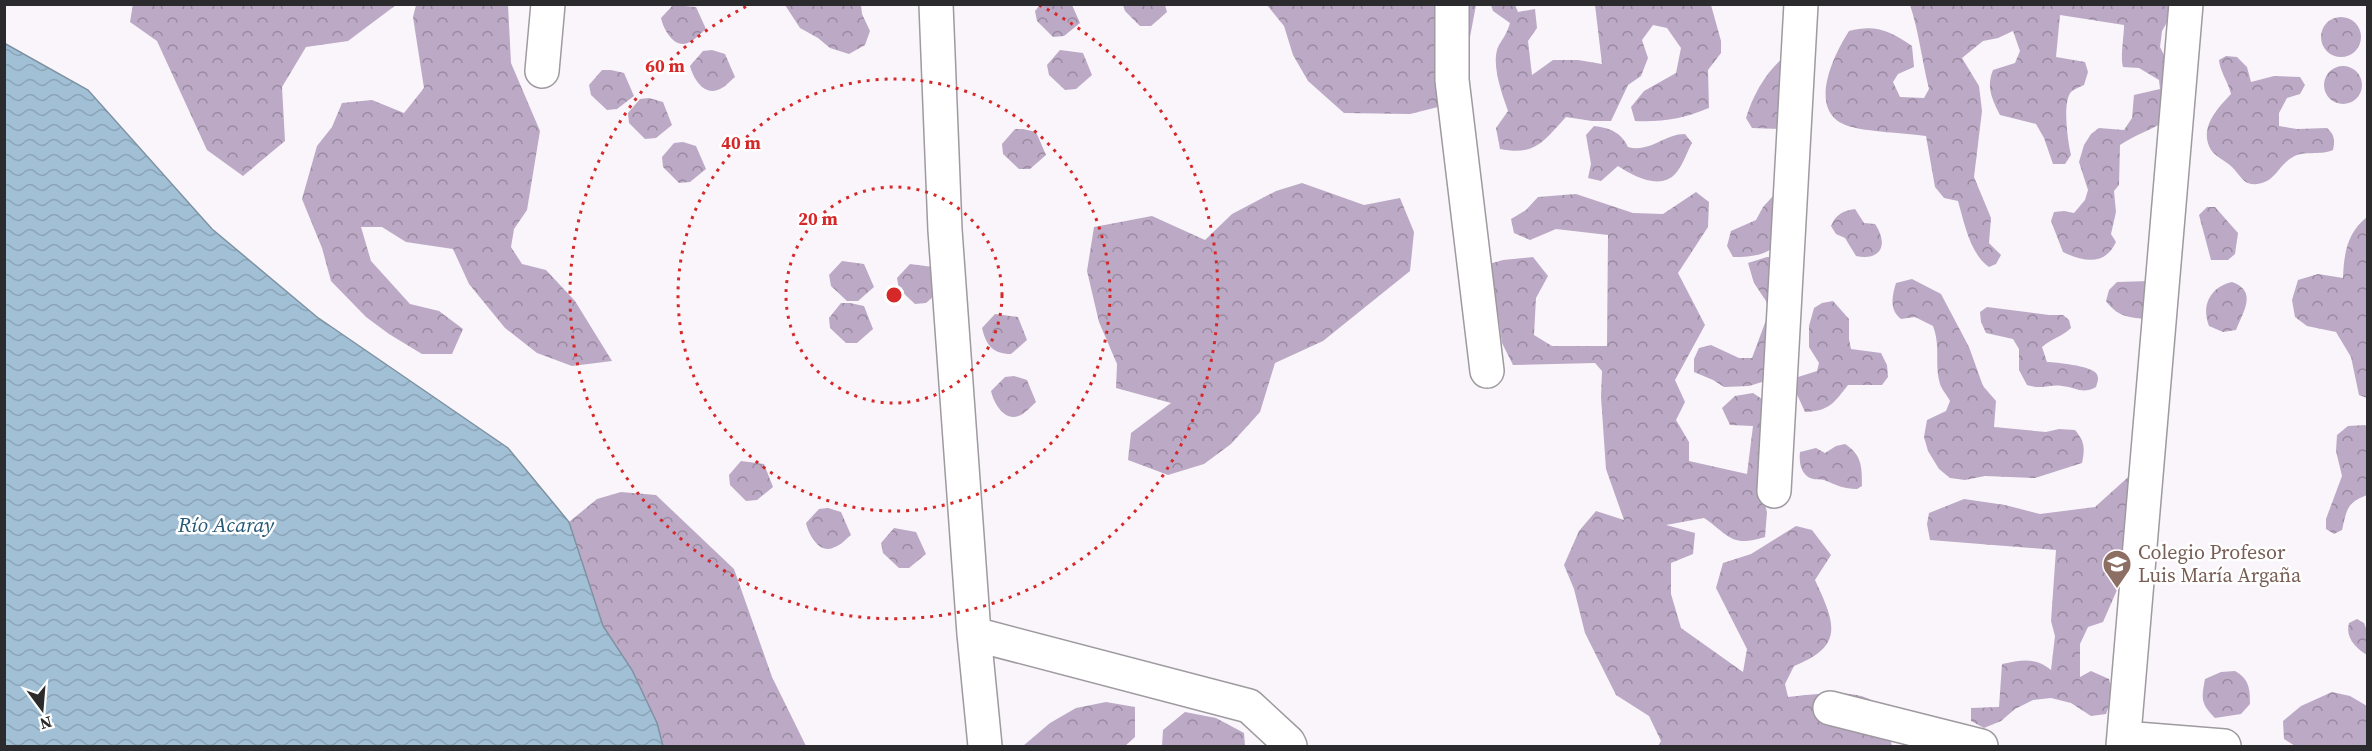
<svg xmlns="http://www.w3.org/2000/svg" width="2372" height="751" font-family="'Source Serif 4',serif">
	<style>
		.forest { fill: url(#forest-crowns) }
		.water { fill: url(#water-waves); stroke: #7e92a2; stroke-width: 1.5 }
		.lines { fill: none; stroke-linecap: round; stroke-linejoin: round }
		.minor-casing { stroke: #9e9a9f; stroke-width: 36 }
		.minor { stroke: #fff; stroke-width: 33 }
		.ring { fill: none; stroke: #d62828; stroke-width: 3; stroke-dasharray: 3 6 }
		.labels { text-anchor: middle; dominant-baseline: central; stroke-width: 5; stroke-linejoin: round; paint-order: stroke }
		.education-label { font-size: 20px; fill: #785e54; stroke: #fff; text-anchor: start }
		.water-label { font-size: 21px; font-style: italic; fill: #265877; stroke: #fff }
		.centre { fill: #d62828; stroke: #fff; stroke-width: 3 }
		.ring-label { font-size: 18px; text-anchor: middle; font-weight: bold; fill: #d62828; stroke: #fff; stroke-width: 5; stroke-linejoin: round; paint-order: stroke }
	</style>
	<defs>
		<pattern id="forest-crowns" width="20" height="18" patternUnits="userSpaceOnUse" patternTransform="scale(1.5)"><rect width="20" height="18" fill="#bca9c5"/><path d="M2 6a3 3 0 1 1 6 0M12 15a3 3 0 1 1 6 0" fill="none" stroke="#998aa0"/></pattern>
		<pattern id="water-waves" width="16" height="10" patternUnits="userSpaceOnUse" patternTransform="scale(1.5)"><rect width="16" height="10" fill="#a1bfd5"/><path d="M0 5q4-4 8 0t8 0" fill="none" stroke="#8ba4b7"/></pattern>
	</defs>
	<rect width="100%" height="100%" fill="#f9f5fb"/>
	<!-- forest -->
	<path class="forest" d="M 133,4 L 396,4 L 396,5 L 348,41 L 306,47 L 282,87 L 285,141 L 243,176 L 207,150 L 157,41 L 130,22 Z
		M 416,5 L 508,5 L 511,63 L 540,131 L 527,210 L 514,229 L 511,247 L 522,264 L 546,270 L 575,301 L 612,361 L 572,366 L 537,353 L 505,328 L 469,284 L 453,249 L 406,242 L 382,227 L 361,227 L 371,261 L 410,304 L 439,311 L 463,329 L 452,354 L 422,354 L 389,334 L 366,317 L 331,281 L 322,248 L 302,199 L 317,146 L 332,127 L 342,103 L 372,100 L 404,113 L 424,88 L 413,17 Z
		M 673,5 L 696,7 L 706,29 C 701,33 696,39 690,42 C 675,50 664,31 661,18 Z
		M 785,5 L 861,5 L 862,14 L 870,31 L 865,45 L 849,54 L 830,48 L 818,38 L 800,28 Z
		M 1040,5 L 1072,5 L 1080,23 L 1064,36 L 1053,37 L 1037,21 L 1035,11 Z
		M 1123,5 L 1165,5 L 1167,12 L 1151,26 L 1140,26 L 1125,11 Z
		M 1267,5 L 1476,5 L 1470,37 L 1468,89 L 1446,105 L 1410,114 L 1344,113 L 1308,81 L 1293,55 L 1284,26 Z
		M 1491,5 L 1515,5 L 1518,12 L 1535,9 L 1537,28 L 1528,41 L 1532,75 L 1553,60 L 1578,60 L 1602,64 L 1595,5 L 1711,5 L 1721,41 L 1721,53 L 1708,70 L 1709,108 C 1682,119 1664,122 1635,121 L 1631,107 L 1644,91 L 1676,73 L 1681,48 L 1667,28 L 1653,25 L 1642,40 L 1648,58 L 1641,76 L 1628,85 L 1611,121 L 1592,121 L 1566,117 C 1543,142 1535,156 1500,149 L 1496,128 L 1508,111 C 1502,94 1490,62 1499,45 C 1504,37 1507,33 1510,23 L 1493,11 Z
		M 1910,5 L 2177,5 L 2162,31 L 2160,47 L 2174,75 L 2167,120 C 2151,130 2135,135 2120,145 L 2119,185 L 2114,191 L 2116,212 L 2111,234 L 2116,242 C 2105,266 2084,262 2063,252 L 2051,221 L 2054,212 L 2064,211 L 2074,213 L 2085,200 L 2088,190 L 2079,162 L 2084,145 L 2091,134 L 2099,128 L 2124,130 L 2132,118 L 2134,95 L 2160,89 L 2159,80 L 2139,68 L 2123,67 C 2120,56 2124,38 2124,25 L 2060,15 L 2056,57 L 2085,62 L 2088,72 L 2084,85 C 2080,87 2074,89 2071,92 C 2062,102 2068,143 2071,155 L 2065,164 L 2053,164 L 2044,138 L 2036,124 L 2000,115 C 1992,99 1986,87 1993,70 L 2015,63 L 2020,51 L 2013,31 L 1998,38 L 1983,41 L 1962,58 L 1979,86 L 1982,111 L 1974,177 L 1991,218 L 1989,243 L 2001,255 L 1996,264 L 1989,267 C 1970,254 1964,222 1958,201 L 1944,198 L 1935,187 L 1926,136 C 1905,133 1867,132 1848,126 C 1806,112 1833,56 1849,31 C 1876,24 1890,31 1912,46 L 1914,67 L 1898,74 L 1893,82 L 1900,97 L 1924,98 L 1929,89 C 1922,61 1919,32 1910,5 Z
		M2321 37a20 20 0 1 1 40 0a20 20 0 1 1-40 0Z
		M 712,50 L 725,54 L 735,77 C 730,81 725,87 720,89 C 704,97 693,78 690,66 L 703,51 Z
		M 1060,50 L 1083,53 L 1092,75 L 1076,89 L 1065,90 L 1049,75 L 1047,65 Z
		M 2226,56 L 2237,57 L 2247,67 L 2251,82 L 2274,76 L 2300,77 L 2305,85 L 2300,94 L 2287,98 L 2279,113 L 2279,126 L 2297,129 L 2327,128 C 2335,135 2335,141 2333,150 C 2319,156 2304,150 2293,157 C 2278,165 2276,182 2257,184 C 2244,186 2241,176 2232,167 C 2227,162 2215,156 2211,150 C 2198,128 2218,108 2231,94 C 2228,81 2220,72 2219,60 Z
		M 1784,57 L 1781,129 L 1752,128 L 1746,118 C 1753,95 1766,72 1784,57 Z
		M2324 85a19 19 0 1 1 38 0a19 19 0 1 1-38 0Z
		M 602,70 L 611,70 L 624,73 L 634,96 L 617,109 L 607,110 L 591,95 L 589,85 Z
		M 649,98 L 663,102 L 672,125 L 656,138 L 645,139 L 629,123 L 628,113 L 640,99 Z
		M 1594,126 C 1610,128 1621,132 1628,147 C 1650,153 1664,134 1685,134 L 1692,143 C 1687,152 1683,165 1676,173 C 1661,191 1633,176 1618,166 L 1601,181 L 1588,178 L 1591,164 L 1586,135 Z
		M 1015,129 L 1023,129 L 1036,132 L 1046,155 L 1030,169 L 1019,169 L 1003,154 L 1002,144 Z
		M 683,142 L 696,146 L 706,169 L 690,182 L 679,183 L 663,167 L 662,157 L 674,143 Z
		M 1302,183 L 1364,205 L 1400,198 L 1414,232 L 1410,271 L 1323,341 L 1275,363 L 1260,412 L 1231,444 L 1204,464 L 1168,475 L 1128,460 L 1131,433 L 1171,403 L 1116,388 L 1117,364 L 1099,322 L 1087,271 L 1094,227 L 1152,216 L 1205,240 L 1232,214 L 1276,191 Z
		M 1696,192 L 1709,202 L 1708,227 L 1678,273 L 1705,325 L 1675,380 L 1685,402 L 1676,420 L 1689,442 L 1689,461 L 1747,474 L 1753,426 L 1730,425 L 1722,408 L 1735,396 L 1753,393 L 1774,407 L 1763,498 L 1767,512 L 1765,537 C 1731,548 1729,535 1704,518 L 1666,525 L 1695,533 L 1693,554 L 1671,563 L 1671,594 L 1681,628 L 1743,672 L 1747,649 L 1716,588 L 1723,563 L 1751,554 L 1796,526 L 1812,530 L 1831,555 L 1815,580 C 1835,623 1845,646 1794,666 L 1785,684 L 1788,697 C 1811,695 1868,685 1881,710 C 1887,721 1889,735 1892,746 L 1658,746 L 1661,741 L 1649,716 L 1616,695 L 1585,633 L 1574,589 L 1564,565 L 1579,531 L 1596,511 L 1624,520 L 1606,469 L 1601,397 L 1602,371 L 1595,363 L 1513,365 L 1502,343 L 1498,315 L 1491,290 L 1489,264 L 1503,260 L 1533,257 L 1548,276 L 1536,298 L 1534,335 L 1552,346 L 1607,346 L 1608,235 L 1556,229 L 1530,240 L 1514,233 L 1511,219 L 1526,210 L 1538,197 L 1576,194 L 1633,213 L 1663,214 Z
		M 1773,196 L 1783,200 L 1777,245 C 1764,256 1750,257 1733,257 L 1727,246 L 1731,231 L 1756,220 L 1763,207 Z
		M 2207,207 L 2215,207 L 2238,233 L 2235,254 L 2228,260 L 2211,260 L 2199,215 Z
		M 1855,209 L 1864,223 L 1875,224 C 1889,245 1881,261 1856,256 L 1845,238 L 1836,234 L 1831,226 C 1836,214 1843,211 1855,209 Z
		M 2367,217 L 2367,398 L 2359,395 L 2351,357 L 2336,332 L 2307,326 L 2295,317 L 2292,300 L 2298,280 L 2318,274 L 2343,278 C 2344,253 2347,233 2367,217 Z
		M 1767,257 L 1780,257 L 1772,379 L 1749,386 L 1724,387 L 1713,380 L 1694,372 L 1694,359 L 1699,348 L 1711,345 L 1739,358 L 1752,358 L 1769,312 L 1766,301 L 1754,283 L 1748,263 Z
		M 842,261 L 864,264 L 874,287 L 858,301 L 847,301 L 831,286 L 829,275 Z
		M 910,264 L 933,267 L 942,289 L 926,303 L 915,304 L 899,289 L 897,278 Z
		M 1912,279 L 1941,294 L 1969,347 L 1983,386 L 1996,401 L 1994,427 L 2046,432 L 2059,429 L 2075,430 C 2085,442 2085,448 2082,463 L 2035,478 L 1985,476 L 1965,480 L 1950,478 L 1939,469 L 1928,451 L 1924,437 L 1927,420 L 1946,411 L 1950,401 C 1947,395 1942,390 1940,384 C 1934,364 1941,347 1933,326 L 1915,317 L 1901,319 C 1889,310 1892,296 1896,283 Z
		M 2149,281 L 2145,319 C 2127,317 2117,316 2106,301 L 2109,290 L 2117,282 Z
		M 2232,282 C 2258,291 2243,312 2236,330 L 2223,332 L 2209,326 C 2201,306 2210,287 2232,282 Z
		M 1833,301 L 1849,319 L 1849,339 L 1851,349 L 1881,353 L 1887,365 L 1888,377 L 1882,385 L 1848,385 C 1834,403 1829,411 1805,412 L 1795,390 L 1798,377 L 1817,371 L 1819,363 L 1809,347 L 1809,326 L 1814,308 L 1822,303 Z
		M 841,303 L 850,303 L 864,306 L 873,329 L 857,343 L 846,343 L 830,328 L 829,318 Z
		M 1987,307 L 2049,315 L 2063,315 L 2069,320 L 2071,328 C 2063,336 2051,339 2042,347 L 2047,362 C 2056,362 2090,366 2096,373 C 2100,378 2097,383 2096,387 C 2082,395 2076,387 2062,386 C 2049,384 2044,390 2027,385 L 2019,370 L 2019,349 L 2013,339 L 1986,333 L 1981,322 L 1980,312 Z
		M 995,314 L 1018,317 L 1027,340 L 1011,354 C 993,354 986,345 982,328 Z
		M 1014,376 L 1027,380 L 1036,402 C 1032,406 1026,412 1021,415 C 1005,423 994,404 991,391 L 1005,377 Z
		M 2365,425 L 2368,428 L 2367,495 C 2346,503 2347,510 2342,530 L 2334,534 L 2326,529 L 2326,519 L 2342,476 L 2336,451 L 2337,435 L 2348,426 Z
		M 1845,444 C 1862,455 1862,467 1862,486 L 1857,489 C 1844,489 1836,485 1824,480 C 1820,479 1814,480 1810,478 C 1800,473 1799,461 1800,452 L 1816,448 L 1825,453 L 1836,446 Z
		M 741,461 L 764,464 L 773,487 L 757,500 L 746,501 L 730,485 L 729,475 Z
		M 2136,470 L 2129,562 L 2116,576 L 2117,590 L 2103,622 L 2088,627 L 2080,644 L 2080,677 L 2091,671 L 2109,679 L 2113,695 L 2106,714 L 2091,716 L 2071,703 L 2051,698 L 2033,700 L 2015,709 L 2001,721 L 1984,728 L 1971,721 L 1971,708 L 1999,707 L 2002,664 C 2022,660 2035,657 2051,670 L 2055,636 L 2051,621 L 2056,550 L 1930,540 L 1927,524 L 1929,513 L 1964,499 L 2005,505 L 2040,514 L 2095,507 Z
		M 621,492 L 656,495 L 734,569 L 772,677 L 806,746 L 663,746 L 657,723 L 632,670 L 603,626 L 569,522 L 597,499 Z
		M 828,508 L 841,512 L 851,535 C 846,539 841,545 835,547 C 820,555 809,536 806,523 L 819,509 Z
		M 894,528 L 916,532 L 926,554 L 909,568 L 899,568 L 883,553 L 881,543 Z
		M 2357,619 L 2364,623 L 2367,631 L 2367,655 C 2356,648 2345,638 2349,623 Z
		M 2235,671 C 2249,679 2250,688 2250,704 L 2241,714 L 2215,718 C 2201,704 2201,699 2205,679 L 2221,672 Z
		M 2332,692 L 2350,696 L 2367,706 L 2367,746 L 2295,746 L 2284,739 L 2283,721 L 2301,706 Z
		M 1106,702 L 1135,707 L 1135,737 L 1125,746 L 1023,746 L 1050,723 L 1076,708 Z
		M 1185,712 L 1216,718 L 1244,733 L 1245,746 L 1162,746 L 1163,730 Z"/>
	<!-- water -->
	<path class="water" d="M 4,43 L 88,90 L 212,229 L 317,317 L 508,448 L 569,522 L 603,626 L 632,670 L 657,723 L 663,746 L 5,746 Z"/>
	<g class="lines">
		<!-- minor casing -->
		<g class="minor-casing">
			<path id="minor" d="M 936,4 L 945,230 L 974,634 L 985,746
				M 1452,4 L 1452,80 L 1487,371
				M 542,71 L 548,4
				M 1774,491 L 1801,4
				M 974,634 L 1249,706 L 1288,742 L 1290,746
				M 1830,708 L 1981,746
				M 2124,738 L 2224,746
				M 2123,746 L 2186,4"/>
		</g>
		<!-- minor -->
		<use href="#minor" class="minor"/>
	</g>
	<!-- distance rings -->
	<g class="ring">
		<circle cx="894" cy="295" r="108"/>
		<circle cx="894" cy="295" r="216"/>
		<path d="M1039 5A324 324 0 1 1 749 5"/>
	</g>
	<!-- icons -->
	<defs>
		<g id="school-pin" transform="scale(1.5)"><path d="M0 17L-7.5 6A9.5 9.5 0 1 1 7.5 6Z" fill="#8d6e63" stroke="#fff"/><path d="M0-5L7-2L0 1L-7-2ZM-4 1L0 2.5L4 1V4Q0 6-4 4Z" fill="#fff"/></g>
	</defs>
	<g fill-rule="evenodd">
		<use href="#school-pin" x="2117" y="564"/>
	</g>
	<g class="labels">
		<!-- education labels -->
		<g class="education-label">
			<text x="2138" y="552">Colegio Profesor<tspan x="2138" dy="23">Luis María Argaña</tspan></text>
		</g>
		<!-- water labels -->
		<g class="water-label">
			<text x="226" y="524">Río Acaray</text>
		</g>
	</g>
	<circle cx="894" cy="295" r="9" class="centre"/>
	<g class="ring-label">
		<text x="665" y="72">60 m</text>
		<text x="741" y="149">40 m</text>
		<text x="818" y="225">20 m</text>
	</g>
	<!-- border -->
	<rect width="2372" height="751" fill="none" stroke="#2b2a2c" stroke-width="12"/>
	<!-- north arrow -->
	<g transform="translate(42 709) rotate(164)" stroke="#ffffff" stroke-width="4.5" paint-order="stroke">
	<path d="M0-4.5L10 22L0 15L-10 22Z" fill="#2b2a2c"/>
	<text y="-9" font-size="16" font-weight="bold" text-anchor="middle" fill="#2b2a2c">N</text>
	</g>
</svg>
